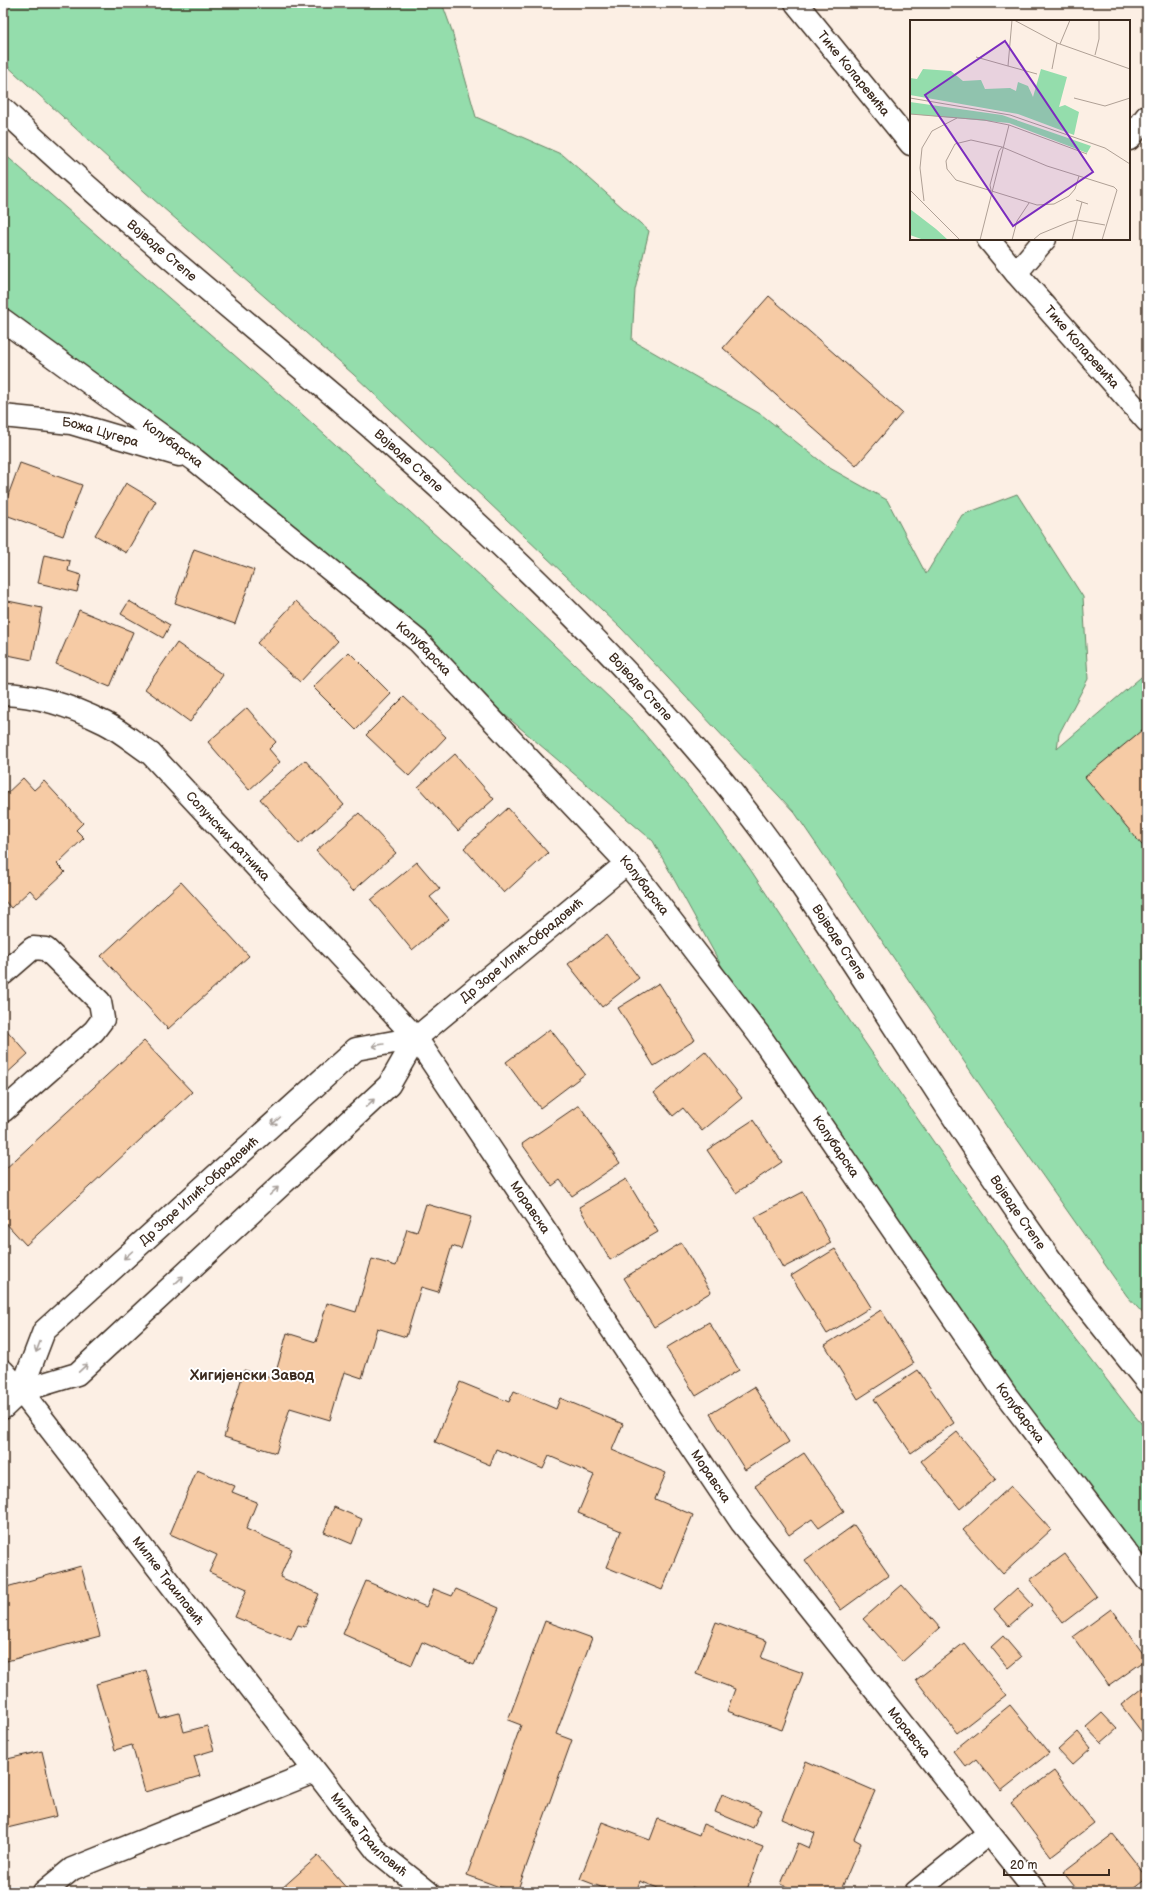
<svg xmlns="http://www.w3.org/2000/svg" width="1150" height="1895" font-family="'Balsamiq Sans',sans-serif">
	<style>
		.green { fill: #94ddac; stroke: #688465 }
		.building { fill: #f6cba5; stroke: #3b2a1e }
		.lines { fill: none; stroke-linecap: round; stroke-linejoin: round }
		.minor-casing { stroke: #3b2a1e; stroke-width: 25 }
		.minor { stroke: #fff; stroke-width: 22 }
		.oneway { stroke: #a79f9a }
		.labels { text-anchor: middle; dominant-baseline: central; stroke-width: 4; stroke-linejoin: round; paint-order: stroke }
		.street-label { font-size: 13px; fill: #3b2a1e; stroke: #fff }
		.quarter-label { font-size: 15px; font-weight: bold; fill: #3b2a1e; stroke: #fff }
		.inset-road { fill: none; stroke: #afa095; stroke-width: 1 }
		.view { fill: #7b2cbf; fill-opacity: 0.15; stroke: #7b2cbf; stroke-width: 2 }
		.inset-edge { fill: none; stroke: #3b2a1e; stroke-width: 2 }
	</style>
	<rect width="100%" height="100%" fill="#fcefe4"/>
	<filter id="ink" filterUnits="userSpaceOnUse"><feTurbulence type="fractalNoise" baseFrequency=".025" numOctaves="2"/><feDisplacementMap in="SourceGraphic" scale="8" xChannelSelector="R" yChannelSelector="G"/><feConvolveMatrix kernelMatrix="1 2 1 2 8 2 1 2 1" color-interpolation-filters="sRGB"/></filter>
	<g filter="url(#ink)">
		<!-- green -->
		<path class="green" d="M 3,3 L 442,3 L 451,28 L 476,117 L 563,155 L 649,231 L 635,290 L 632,340 L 762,415 L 828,467 L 887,500 L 926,574 L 962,515 L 1017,494 L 1083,597 L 1088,679 L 1059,734 L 1057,749 L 1147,672 L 1147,1318 L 1127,1296 L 1012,1132 L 795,813 L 621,628 L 353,374 L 145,192 L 3,62 Z
			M 3,153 L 304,416 L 494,588 L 633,720 L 705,807 L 750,869 L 850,1021 L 933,1141 L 1035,1287 L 1134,1415 L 1147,1430 L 1147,1575 L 760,1036 L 653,841 L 418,641 L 3,320 Z"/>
		<!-- building -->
		<path class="building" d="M 769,296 L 902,413 L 856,466 L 723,348 Z
			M 20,463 L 82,485 L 63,536 L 3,514 L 3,509 Z
			M 126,483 L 156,501 L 126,553 L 95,535 Z
			M 194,549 L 254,570 L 235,624 L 175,603 Z
			M 44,555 L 70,561 L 68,571 L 81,575 L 77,592 L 38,583 Z
			M 3,600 L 42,608 L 32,660 L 3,654 Z
			M 129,601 L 170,625 L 163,638 L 121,614 Z
			M 296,601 L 338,641 L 300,682 L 257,643 Z
			M 79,610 L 133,632 L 110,687 L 56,664 Z
			M 177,643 L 223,675 L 190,722 L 145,689 Z
			M 349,652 L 391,694 L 356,730 L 313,687 Z
			M 404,697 L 446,737 L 409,776 L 366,735 Z
			M 247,708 L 276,742 L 269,749 L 280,762 L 249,790 L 208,742 Z
			M 1147,726 L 1147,851 L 1085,777 Z
			M 455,754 L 494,799 L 458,831 L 418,787 Z
			M 305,760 L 344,805 L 299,844 L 260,799 Z
			M 23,778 L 34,790 L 44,781 L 83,823 L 76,830 L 84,838 L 57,864 L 65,872 L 37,898 L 30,890 L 11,908 L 3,899 L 3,794 L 4,796 Z
			M 508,808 L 548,853 L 504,893 L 464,848 Z
			M 359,813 L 396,853 L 353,891 L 316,851 Z
			M 417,862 L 440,889 L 430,897 L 449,919 L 412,950 L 371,900 Z
			M 181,882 L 249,956 L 168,1029 L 101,956 Z
			M 606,935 L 639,978 L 602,1007 L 568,964 Z
			M 659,983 L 695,1040 L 654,1066 L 618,1008 Z
			M 3,1026 L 28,1054 L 3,1077 Z
			M 550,1029 L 585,1074 L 540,1108 L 506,1062 Z
			M 144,1041 L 192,1092 L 26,1245 L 3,1220 L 3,1171 Z
			M 705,1051 L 742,1098 L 702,1131 L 683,1108 L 673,1116 L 654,1093 Z
			M 579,1105 L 620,1163 L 572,1196 L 560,1180 L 552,1186 L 522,1144 Z
			M 753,1120 L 782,1162 L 736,1193 L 707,1150 Z
			M 626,1179 L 658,1232 L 610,1260 L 579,1207 Z
			M 803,1192 L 831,1243 L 783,1268 L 755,1217 Z
			M 426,1204 L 471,1217 L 461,1249 L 452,1246 L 438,1292 L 421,1287 L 406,1337 L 377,1328 L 362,1378 L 344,1372 L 330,1420 L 290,1408 L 276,1453 L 224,1437 L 244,1370 L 274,1379 L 287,1333 L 316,1342 L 327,1303 L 356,1312 L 372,1259 L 396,1266 L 407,1229 L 417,1232 Z
			M 681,1243 L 711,1292 L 654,1327 L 624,1278 Z
			M 835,1249 L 871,1307 L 827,1334 L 791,1276 Z
			M 881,1310 L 914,1363 L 858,1399 L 825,1345 Z
			M 709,1322 L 739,1370 L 696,1396 L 666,1348 Z
			M 918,1370 L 954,1423 L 911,1453 L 874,1399 Z
			M 460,1382 L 509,1402 L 514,1391 L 556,1409 L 560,1398 L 623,1424 L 612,1450 L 666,1473 L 655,1499 L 693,1515 L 662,1590 L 606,1567 L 621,1531 L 578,1513 L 594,1475 L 549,1456 L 543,1469 L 496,1449 L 490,1465 L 435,1442 Z
			M 754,1387 L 789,1442 L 745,1470 L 710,1414 Z
			M 957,1432 L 996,1479 L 960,1509 L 921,1461 Z
			M 804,1453 L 844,1511 L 819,1528 L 812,1519 L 789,1535 L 755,1486 Z
			M 197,1470 L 235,1486 L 232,1492 L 257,1502 L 246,1529 L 292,1549 L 280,1577 L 319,1594 L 305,1627 L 298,1625 L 291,1640 L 235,1617 L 247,1589 L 209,1572 L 217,1555 L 170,1534 Z
			M 1011,1486 L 1051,1530 L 1003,1574 L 963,1530 Z
			M 334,1507 L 362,1519 L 352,1544 L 324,1532 Z
			M 854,1525 L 889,1575 L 841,1610 L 805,1560 Z
			M 1065,1554 L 1097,1597 L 1063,1623 L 1030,1580 Z
			M 81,1566 L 100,1636 L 3,1662 L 3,1588 Z
			M 366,1581 L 426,1607 L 434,1589 L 452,1596 L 456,1589 L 499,1608 L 474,1665 L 422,1642 L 412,1665 L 343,1634 Z
			M 902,1585 L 940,1628 L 902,1662 L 863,1619 Z
			M 1017,1588 L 1033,1605 L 1009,1626 L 994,1609 Z
			M 1111,1609 L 1147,1659 L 1109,1686 L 1073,1637 Z
			M 545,1621 L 592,1638 L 556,1734 L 572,1740 L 517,1892 L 513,1892 L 467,1875 L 521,1725 L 508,1720 Z
			M 716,1622 L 767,1641 L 761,1658 L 803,1673 L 782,1730 L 727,1711 L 735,1689 L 696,1674 Z
			M 1003,1636 L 1021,1657 L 1008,1668 L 991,1647 Z
			M 964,1643 L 1006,1695 L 957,1733 L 916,1680 Z
			M 146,1670 L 160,1718 L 179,1713 L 184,1732 L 207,1726 L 214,1750 L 194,1756 L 200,1776 L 145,1792 L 132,1745 L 115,1750 L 96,1684 Z
			M 1147,1684 L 1147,1739 L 1121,1705 Z
			M 1010,1705 L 1049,1753 L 1001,1791 L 976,1759 L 966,1767 L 953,1751 Z
			M 1102,1713 L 1117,1729 L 1101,1743 L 1086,1727 Z
			M 1078,1732 L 1091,1748 L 1072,1765 L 1058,1750 Z
			M 42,1751 L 57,1816 L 3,1829 L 3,1760 Z
			M 806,1761 L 875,1791 L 854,1839 L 861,1843 L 840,1892 L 798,1892 L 781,1884 L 798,1843 L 809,1848 L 815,1833 L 782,1819 Z
			M 1054,1771 L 1094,1823 L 1051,1856 L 1011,1803 Z
			M 722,1794 L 761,1810 L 753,1828 L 715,1812 Z
			M 658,1819 L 699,1835 L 703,1824 L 763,1847 L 746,1892 L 704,1892 L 692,1887 L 690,1892 L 668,1892 L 640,1881 L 636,1892 L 614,1892 L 580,1879 L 602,1822 L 650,1840 Z
			M 1113,1834 L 1147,1877 L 1128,1892 L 1079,1892 L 1063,1872 Z
			M 318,1856 L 350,1892 L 284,1892 L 281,1889 Z"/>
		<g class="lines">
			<!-- minor casing -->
			<g class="minor-casing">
				<g id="minor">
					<path id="s1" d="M 796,3 L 911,144"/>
					<path id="s2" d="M 3,109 C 120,220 247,321 369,426 C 491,532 608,644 712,768 C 783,852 841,945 901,1037 C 952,1114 1001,1192 1056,1267 C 1085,1306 1116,1344 1147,1382"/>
					<path d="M 1129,139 L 1147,116"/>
					<path d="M 988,239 L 1016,273 L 1045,239"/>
					<path id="s3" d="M 1016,273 L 1147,421"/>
					<path id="s4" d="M 3,320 L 195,460 L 418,641 L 627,863 L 760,1036 L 1006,1395 L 1147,1580"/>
					<path id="s5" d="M 3,416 L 71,423 L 179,455"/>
					<path id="s6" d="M 3,694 C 38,695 75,708 105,723 C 121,731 136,744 151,754 L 416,1038 L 742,1523 L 1036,1892"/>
					<path d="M 3,974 L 33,948 L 46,949 L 100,1002 L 103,1019 L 94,1031 L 3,1111"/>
					<path id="s7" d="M 3,1371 L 21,1391 L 377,1851 L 428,1892"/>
					<path id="s8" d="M 21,1391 L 44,1331 L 356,1049 L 416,1038"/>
					<path id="s9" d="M 3,1408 L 21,1391 L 77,1374 L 389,1085 L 416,1038 L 627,863"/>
					<path d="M 44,1892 L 72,1869 L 314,1772"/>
					<path d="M 916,1892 L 989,1833"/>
				</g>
			</g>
			<!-- minor -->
			<use href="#minor" class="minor"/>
		</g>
		<!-- one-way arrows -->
		<defs><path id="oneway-shaft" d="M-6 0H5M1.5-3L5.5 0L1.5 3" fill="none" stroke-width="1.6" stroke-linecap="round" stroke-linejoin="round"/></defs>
		<g class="oneway">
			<use href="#oneway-shaft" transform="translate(378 1045) rotate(170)"/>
			<use href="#oneway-shaft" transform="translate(370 1103) rotate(-43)"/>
			<use href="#oneway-shaft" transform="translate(276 1121) rotate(138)"/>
			<use href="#oneway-shaft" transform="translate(274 1191) rotate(-43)"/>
			<use href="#oneway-shaft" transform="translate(128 1255) rotate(138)"/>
			<use href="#oneway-shaft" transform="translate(179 1280) rotate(-43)"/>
			<use href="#oneway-shaft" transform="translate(38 1347) rotate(111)"/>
			<use href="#oneway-shaft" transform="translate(83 1368) rotate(-43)"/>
		</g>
	</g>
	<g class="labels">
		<!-- street labels -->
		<g class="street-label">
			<text stroke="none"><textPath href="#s1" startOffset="91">Тике Коларевића</textPath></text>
			<text stroke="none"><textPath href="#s2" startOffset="213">Војводе Степе</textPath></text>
			<text stroke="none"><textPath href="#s3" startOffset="99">Тике Коларевића</textPath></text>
			<text stroke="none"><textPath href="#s5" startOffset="99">Божа Цугера</textPath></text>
			<text stroke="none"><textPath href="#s4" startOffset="210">Колубарска</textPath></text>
			<text stroke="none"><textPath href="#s2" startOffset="537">Војводе Степе</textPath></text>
			<text stroke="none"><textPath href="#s4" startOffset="534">Колубарска</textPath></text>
			<text stroke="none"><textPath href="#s2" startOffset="861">Војводе Степе</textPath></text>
			<text stroke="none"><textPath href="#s6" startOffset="275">Солунских ратника</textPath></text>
			<text stroke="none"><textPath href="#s4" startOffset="858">Колубарска</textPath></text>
			<text stroke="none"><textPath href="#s2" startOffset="1185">Војводе Степе</textPath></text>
			<text stroke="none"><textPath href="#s9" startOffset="700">Др Зоре Илић-Обрадовић</textPath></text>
			<text stroke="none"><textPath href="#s4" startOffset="1182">Колубарска</textPath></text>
			<text stroke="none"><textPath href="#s8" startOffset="273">Др Зоре Илић-Обрадовић</textPath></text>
			<text stroke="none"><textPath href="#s6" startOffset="755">Моравска</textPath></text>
			<text stroke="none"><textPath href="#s2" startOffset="1509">Војводе Степе</textPath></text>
			<text stroke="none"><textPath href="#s4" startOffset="1506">Колубарска</textPath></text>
			<text stroke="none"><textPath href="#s6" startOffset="1079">Моравска</textPath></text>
			<text stroke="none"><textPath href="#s7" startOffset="267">Милке Траиловић</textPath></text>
			<text stroke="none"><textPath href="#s6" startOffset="1403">Моравска</textPath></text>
			<text stroke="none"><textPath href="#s7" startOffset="591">Милке Траиловић</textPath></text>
		</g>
		<!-- quarter labels -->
		<g class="quarter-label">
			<text x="252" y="1375">Хигијенски Завод</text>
		</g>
	</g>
	<!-- overview -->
	<g transform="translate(910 20)">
		<rect width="220" height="220" fill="#fcefe4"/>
		<path d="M 13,49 L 41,51 L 53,61 L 71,60 L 75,69 L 100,68 L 106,71 L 108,62 L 118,66 L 123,77 L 131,49 L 157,57 L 149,87 L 155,85 L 169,92 L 164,115 L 108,94 L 0,75 L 0,58 L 7,59 ZM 0,82 L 92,95 L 181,126 L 177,133 L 99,103 L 0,94 ZM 0,189 L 26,209 L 38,220 L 14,220 L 0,215 Z" fill="#94ddac"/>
		<path class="inset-road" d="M 104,0 L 147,23 L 220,49M 150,24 L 160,0M 185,35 L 189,19 L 189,0M 66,37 L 98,46 L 102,0M 98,46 L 127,54M 142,49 L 147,23M 0,78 L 100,95 L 195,128 L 220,144M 164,78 L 195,86 L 220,78M 0,94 L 74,100 L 99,105 L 177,134M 169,156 L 165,169 L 159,176 L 144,184 L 127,185 L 46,160 L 37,149 L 36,141 L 45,124 L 61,120 L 92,127 L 137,146 L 169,156 L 204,167 L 207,170 L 192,220M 0,170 L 50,220M 81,170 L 80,165 L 89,131 L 92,127M 166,180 L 178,184M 14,181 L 10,148 L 12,128 L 22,111 L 47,98M 70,220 L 99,105M 102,220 L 107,201 L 119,183M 123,220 L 130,214 L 159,202 L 167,200 L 195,205M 162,220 L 172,182"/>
		<path class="view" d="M 95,21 L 183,152 L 103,206 L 15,75 Z"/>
		<rect width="220" height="220" class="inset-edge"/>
	</g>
	<!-- margin -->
	<rect width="1150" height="1895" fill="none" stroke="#fff" stroke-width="16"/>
	<rect x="8" y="8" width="1134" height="1879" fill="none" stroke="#3b2a1e" stroke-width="1.5" filter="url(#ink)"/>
	<!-- scale -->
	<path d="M1004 1869v6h105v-6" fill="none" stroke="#3b2a1e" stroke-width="2"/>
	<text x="1010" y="1869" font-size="12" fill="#3b2a1e" stroke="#ffffff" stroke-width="3" paint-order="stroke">20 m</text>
</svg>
